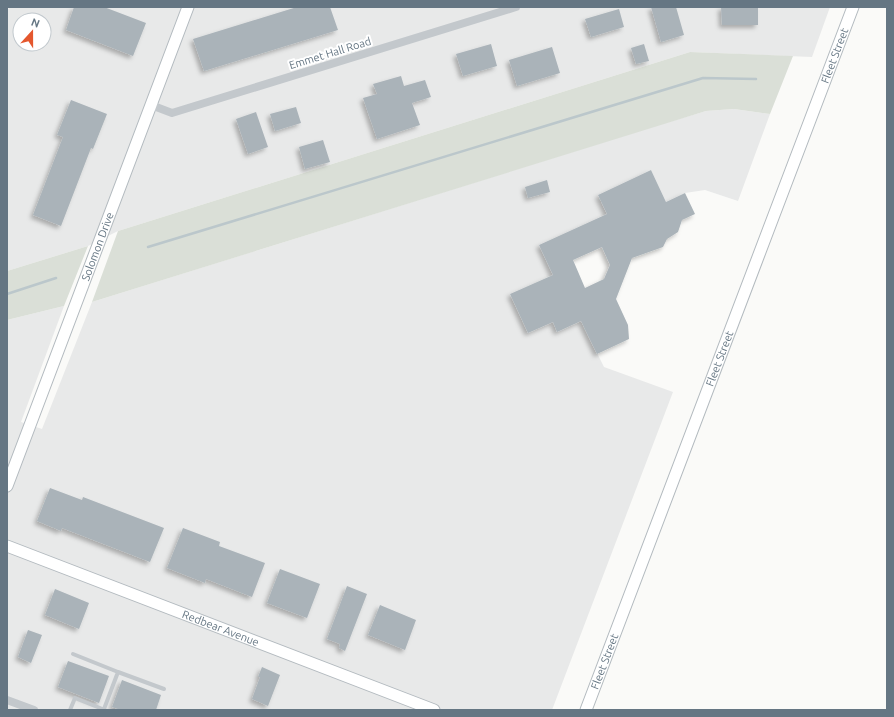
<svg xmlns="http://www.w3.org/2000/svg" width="894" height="717" font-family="Ubuntu,sans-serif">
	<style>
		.built { fill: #e8e9e9; fill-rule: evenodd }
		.grass { fill: #dadfd7 }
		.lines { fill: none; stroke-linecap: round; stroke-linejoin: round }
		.stream { stroke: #bbc7cb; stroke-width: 2.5 }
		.building { fill: #aab3b9; fill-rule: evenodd; filter: url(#shadow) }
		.secondary-casing { stroke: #b3babf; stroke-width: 13 }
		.lane { stroke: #c3c8cc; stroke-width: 4 }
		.street { stroke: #c3c8cc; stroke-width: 8 }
		.secondary { stroke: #fff; stroke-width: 11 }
		.labels { text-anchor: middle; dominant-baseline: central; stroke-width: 4; stroke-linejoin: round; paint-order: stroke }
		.street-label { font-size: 11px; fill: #657683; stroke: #fff }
	</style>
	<defs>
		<filter id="shadow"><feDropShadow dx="-3" dy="3" stdDeviation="2" flood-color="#0004"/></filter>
	</defs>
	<rect width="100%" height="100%" fill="#fafaf8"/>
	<!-- built -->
	<path class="built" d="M 9,7 L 830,7 L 812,57 L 690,52 L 118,231 L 88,246 L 7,271 L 7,12 ZM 20,20 L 44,20 L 44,44 L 20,44 Z
		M 734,109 L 770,114 L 738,201 L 705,190 L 685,193 L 666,202 L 651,170 L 598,195 L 607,214 L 539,245 L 553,275 L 510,294 L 528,333 L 553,322 L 557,332 L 581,321 L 604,367 L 673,392 L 552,710 L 7,710 L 7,320 L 64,306 L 21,422 L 42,429 L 92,302 L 652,127 L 706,111 Z"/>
	<!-- grass -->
	<path class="grass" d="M 690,52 L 793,56 L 770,114 L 734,109 L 706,111 L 92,302 L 118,231 Z
		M 88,246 L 64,306 L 7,320 L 7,271 Z"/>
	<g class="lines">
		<!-- stream -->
		<path class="stream" d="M 148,247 L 703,78 L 756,79
			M 7,294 L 56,278"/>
	</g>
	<!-- building -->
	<path class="building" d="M 74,7 L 104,7 L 146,23 L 133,56 L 66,30 Z
		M 297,7 L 330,7 L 338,30 L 204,71 L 193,39 Z
		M 651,7 L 676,7 L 684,35 L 661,42 Z
		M 721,7 L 758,7 L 758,25 L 722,25 Z
		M 619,9 L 624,27 L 591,37 L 585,19 Z
		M 491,44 L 497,66 L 463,76 L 456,54 Z
		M 644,44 L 649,61 L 636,64 L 631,48 Z
		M 552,47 L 560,73 L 517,86 L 509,60 Z
		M 401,76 L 404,86 L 425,80 L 431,97 L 412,103 L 420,125 L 377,139 L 363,98 L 377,94 L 373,84 Z
		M 71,100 L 107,114 L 93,149 L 91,148 L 61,226 L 33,215 L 63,137 L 57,135 Z
		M 296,107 L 301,123 L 275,131 L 270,114 Z
		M 256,112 L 268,147 L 248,154 L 236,119 Z
		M 323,140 L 330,162 L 305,169 L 299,147 Z
		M 651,170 L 666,202 L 685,193 L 695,214 L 682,220 L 678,232 L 667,239 L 663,247 L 632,258 L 616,299 L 628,325 L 629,339 L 597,354 L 581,321 L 557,332 L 553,322 L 528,333 L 510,294 L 553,275 L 539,245 L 607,214 L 598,195 ZM 602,247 L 610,265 L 604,279 L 585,288 L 573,260 Z
		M 547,180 L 550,192 L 528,198 L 525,187 Z
		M 50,488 L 82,500 L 83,497 L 164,528 L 150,562 L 62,528 L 61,531 L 37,521 Z
		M 183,528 L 220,542 L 219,546 L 265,563 L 252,597 L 206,579 L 205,583 L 167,568 Z
		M 280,569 L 320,584 L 307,618 L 267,603 Z
		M 347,586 L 367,594 L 345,651 L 339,648 L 340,644 L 327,639 Z
		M 55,589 L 89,603 L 79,629 L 45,615 Z
		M 380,605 L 416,620 L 405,650 L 368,635 Z
		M 28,630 L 42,635 L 31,663 L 18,657 Z
		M 68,661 L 109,676 L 99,703 L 58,687 Z
		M 262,667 L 280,675 L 268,706 L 252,699 L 260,677 L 258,677 Z
		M 122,680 L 161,695 L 156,710 L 121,710 L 112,707 Z"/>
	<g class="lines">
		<!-- secondary casing -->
		<g class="secondary-casing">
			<g id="secondary">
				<path id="s1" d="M 7,486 L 188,7"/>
				<path id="s2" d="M 7,546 L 434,710"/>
				<path id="s3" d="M 586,710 L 853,7"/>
			</g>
		</g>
		<!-- lane -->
		<path class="lane" d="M 73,654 L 118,672 L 104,709
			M 118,672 L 164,689
			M 70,710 L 75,698 L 105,710"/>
		<!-- street -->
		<path class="street" d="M 151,105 L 172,113 L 516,7
			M 7,700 L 34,710"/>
		<!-- secondary -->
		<use href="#secondary" class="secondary"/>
	</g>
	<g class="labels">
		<!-- street labels -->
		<g class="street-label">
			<text transform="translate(330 53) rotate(-17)">Emmet Hall Road</text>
			<text stroke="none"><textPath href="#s3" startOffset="700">Fleet Street</textPath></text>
			<text stroke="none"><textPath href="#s1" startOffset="256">Solomon Drive</textPath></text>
			<text stroke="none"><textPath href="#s3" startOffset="376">Fleet Street</textPath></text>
			<text stroke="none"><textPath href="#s2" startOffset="229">Redbear Avenue</textPath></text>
			<text stroke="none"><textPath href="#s3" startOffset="52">Fleet Street</textPath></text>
		</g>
	</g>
	<!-- border -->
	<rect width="894" height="717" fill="none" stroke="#657683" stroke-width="16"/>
	<!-- north arrow -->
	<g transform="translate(32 32) rotate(21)"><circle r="19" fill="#ffffff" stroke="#c1c8cd"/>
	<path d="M0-3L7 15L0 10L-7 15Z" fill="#e4572e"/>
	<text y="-6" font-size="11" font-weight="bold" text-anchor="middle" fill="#657683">N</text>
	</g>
</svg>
